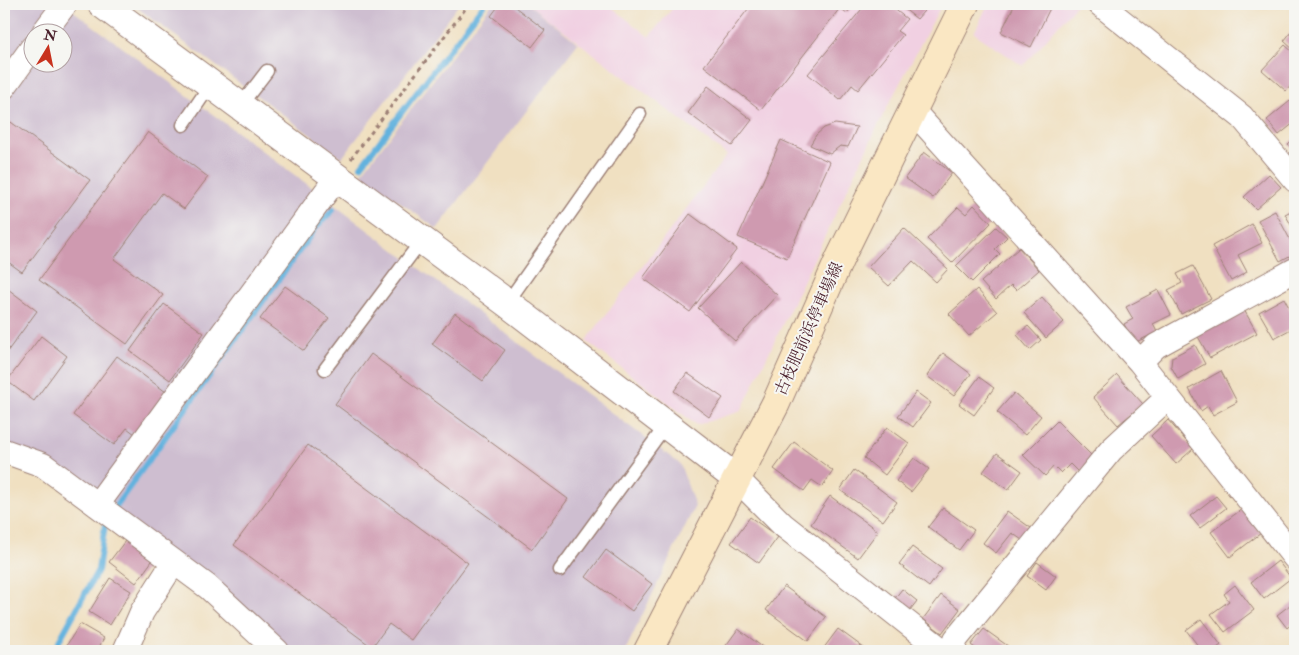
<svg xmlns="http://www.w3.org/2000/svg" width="1299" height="655" font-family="'IM FELL Double Pica','Noto Serif JP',serif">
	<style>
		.built { fill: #f1d0e2 }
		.industrial { fill: #cebed0 }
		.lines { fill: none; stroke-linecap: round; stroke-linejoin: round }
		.stream { stroke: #64b2de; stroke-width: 6 }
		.building { fill: #cf9ab0 }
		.service-casing { stroke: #9d8076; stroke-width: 15 }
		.minor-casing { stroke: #9d8076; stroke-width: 26 }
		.tertiary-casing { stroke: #9d8076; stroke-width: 30 }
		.secondary-casing { stroke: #9d8076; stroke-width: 30 }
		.path { stroke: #9d8076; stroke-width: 3; stroke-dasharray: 4 4; stroke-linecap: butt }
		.service { stroke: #fff; stroke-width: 12 }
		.minor { stroke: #fff; stroke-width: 24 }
		.tertiary { stroke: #fff; stroke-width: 28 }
		.secondary { stroke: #fae7c3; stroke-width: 28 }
		.labels { text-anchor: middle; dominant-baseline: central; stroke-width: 4; stroke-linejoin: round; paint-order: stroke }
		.street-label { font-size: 16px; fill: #4a1f2b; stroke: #f6f6f2 }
	</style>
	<rect width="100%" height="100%" fill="#f6f6f2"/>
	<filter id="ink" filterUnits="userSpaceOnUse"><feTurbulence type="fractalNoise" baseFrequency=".02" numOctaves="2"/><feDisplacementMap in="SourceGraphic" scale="10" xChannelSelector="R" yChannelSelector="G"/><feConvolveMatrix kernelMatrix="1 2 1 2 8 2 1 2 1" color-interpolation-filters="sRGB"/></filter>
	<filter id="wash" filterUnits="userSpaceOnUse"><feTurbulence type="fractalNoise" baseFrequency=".0096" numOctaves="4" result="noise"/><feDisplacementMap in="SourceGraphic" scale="20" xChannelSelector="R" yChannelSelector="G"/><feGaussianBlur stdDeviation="1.12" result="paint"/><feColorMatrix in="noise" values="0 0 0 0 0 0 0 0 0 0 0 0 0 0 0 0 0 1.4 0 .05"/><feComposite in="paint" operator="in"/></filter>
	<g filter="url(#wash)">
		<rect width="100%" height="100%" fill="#f0e0c1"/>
		<!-- built -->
		<path class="built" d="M 528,4 L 608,4 L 649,37 L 676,4 L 942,4 L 882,117 L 741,411 L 697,425 L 586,341 L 727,155 Z
			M 988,4 L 1077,4 L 1023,66 L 974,33 Z"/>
		<!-- industrial -->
		<path class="industrial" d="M 4,4 L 50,4 L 4,69 Z
			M 132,4 L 459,4 L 342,158 Z
			M 492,4 L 528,4 L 578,43 L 437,229 L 361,174 Z
			M 72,10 L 319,193 L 95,497 L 4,446 L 4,102 L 33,63 L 62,62 L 62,32 L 55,32 Z
			M 329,201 L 680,464 L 695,506 L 625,651 L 292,651 L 104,503 Z"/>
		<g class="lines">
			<!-- stream -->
			<path class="stream" d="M 361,166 L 484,4
				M 113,510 L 317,226 L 333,210
				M 58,651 L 59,641 L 98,570 L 105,525 L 108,519"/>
		</g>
		<g id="blocks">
			<!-- building -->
			<path class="building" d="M 500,4 L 511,4 L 545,30 L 532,47 L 491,16 Z
				M 752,4 L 854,4 L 847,13 L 840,8 L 761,110 L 704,66 Z
				M 866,4 L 888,4 L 907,19 L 897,31 L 903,35 L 858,90 L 852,85 L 840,100 L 808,74 Z
				M 898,4 L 930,4 L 917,19 Z
				M 1015,4 L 1052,4 L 1031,47 L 1001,32 Z
				M 1295,27 L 1295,51 L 1284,41 Z
				M 1285,45 L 1295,54 L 1295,81 L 1286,91 L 1262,70 Z
				M 708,86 L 752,120 L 732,146 L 688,113 Z
				M 1290,101 L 1295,107 L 1295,122 L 1279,135 L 1267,120 Z
				M 4,117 L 90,180 L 22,272 L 4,259 Z
				M 835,124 L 857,127 L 848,147 L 840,146 L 830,154 L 810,145 L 816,135 L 824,128 Z
				M 148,132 L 208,177 L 184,209 L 162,193 L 114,259 L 163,295 L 127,344 L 39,280 Z
				M 1295,138 L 1295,167 L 1287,157 L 1294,151 L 1288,144 Z
				M 781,140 L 830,162 L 787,258 L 738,237 Z
				M 924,152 L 952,173 L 933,198 L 905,178 Z
				M 1269,174 L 1281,187 L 1256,209 L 1244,197 Z
				M 974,205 L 991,223 L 952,263 L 927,239 L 958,207 L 966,214 Z
				M 1295,209 L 1295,232 L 1285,214 Z
				M 1275,211 L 1295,249 L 1295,253 L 1280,261 L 1258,220 Z
				M 690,214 L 737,249 L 690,312 L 643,278 Z
				M 1252,224 L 1262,243 L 1238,255 L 1247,272 L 1231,281 L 1212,246 Z
				M 996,227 L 1007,237 L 995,249 L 1000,254 L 972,282 L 956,266 Z
				M 904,228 L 948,269 L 936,282 L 913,261 L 889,286 L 868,267 Z
				M 1019,248 L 1039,270 L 1016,290 L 1011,285 L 996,299 L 981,282 Z
				M 741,262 L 777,295 L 735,341 L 698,308 Z
				M 1193,266 L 1211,299 L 1181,314 L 1168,290 L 1182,283 L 1177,274 Z
				M 4,286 L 37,311 L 4,356 Z
				M 285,286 L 329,318 L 304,351 L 260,319 Z
				M 977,289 L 997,312 L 969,336 L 949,314 Z
				M 1158,290 L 1171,315 L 1153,324 L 1157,332 L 1134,343 L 1124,324 L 1133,319 L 1126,307 Z
				M 1042,297 L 1064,322 L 1046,338 L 1024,313 Z
				M 1284,298 L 1295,319 L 1295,327 L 1274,338 L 1259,312 Z
				M 164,304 L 204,333 L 170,380 L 130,351 Z
				M 1243,308 L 1257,333 L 1210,358 L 1196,333 Z
				M 455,313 L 505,350 L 483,381 L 432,344 Z
				M 1028,326 L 1041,340 L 1030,350 L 1017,335 Z
				M 41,336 L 67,356 L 34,401 L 7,381 Z
				M 1195,345 L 1205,364 L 1178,379 L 1171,366 L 1172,357 Z
				M 943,353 L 971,374 L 954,396 L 927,376 Z
				M 371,354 L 568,499 L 532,549 L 335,404 Z
				M 117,356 L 166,392 L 135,434 L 127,428 L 114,445 L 73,415 Z
				M 1221,371 L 1237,402 L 1213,415 L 1208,406 L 1201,411 L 1189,389 Z
				M 687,373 L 723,398 L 709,417 L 674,391 Z
				M 1117,375 L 1143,404 L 1118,425 L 1093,397 Z
				M 979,377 L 994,388 L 974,415 L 959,404 Z
				M 916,392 L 931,403 L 913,427 L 898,416 Z
				M 1014,393 L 1041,416 L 1025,435 L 997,412 Z
				M 1168,420 L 1193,449 L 1176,464 L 1151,436 Z
				M 1057,421 L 1094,458 L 1079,473 L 1070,464 L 1061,473 L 1054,466 L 1045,476 L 1023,455 Z
				M 887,427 L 909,443 L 885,475 L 864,458 Z
				M 794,442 L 833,471 L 822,487 L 812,480 L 804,491 L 774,469 Z
				M 308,445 L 468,563 L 411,640 L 389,624 L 372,647 L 234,545 Z
				M 997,453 L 1022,471 L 1008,490 L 983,472 Z
				M 914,458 L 929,469 L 911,492 L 896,481 Z
				M 854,470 L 897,502 L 883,521 L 840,490 Z
				M 830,496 L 878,531 L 858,558 L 811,524 Z
				M 1216,496 L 1226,508 L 1200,528 L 1190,516 Z
				M 943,508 L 974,530 L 959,550 L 928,527 Z
				M 1242,509 L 1261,533 L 1230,557 L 1211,532 Z
				M 1007,511 L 1031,528 L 1022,540 L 1012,533 L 996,553 L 983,543 Z
				M 750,517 L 778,537 L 759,563 L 731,543 Z
				M 125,541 L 152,561 L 136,583 L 109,562 Z
				M 912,547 L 942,569 L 929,587 L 899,564 Z
				M 606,550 L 652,584 L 632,611 L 586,577 Z
				M 1278,561 L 1291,578 L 1264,599 L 1251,582 Z
				M 1037,562 L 1056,576 L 1046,590 L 1027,576 Z
				M 110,578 L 131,591 L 110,625 L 89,612 Z
				M 1235,585 L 1254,610 L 1225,632 L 1211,614 L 1229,601 L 1224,594 Z
				M 784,586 L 826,617 L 808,641 L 766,610 Z
				M 902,589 L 917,601 L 910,610 L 895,598 Z
				M 941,595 L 960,609 L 942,633 L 923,619 Z
				M 1295,601 L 1295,621 L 1287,628 L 1277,615 Z
				M 1201,619 L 1221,645 L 1213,651 L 1202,651 L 1186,630 Z
				M 80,624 L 104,638 L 100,645 L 110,651 L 63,651 Z
				M 738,629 L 768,651 L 722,651 Z
				M 838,629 L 868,651 L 827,651 L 823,649 Z
				M 984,629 L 1012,649 L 1010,651 L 979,651 L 971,645 Z"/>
		</g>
	</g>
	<g filter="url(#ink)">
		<use href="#blocks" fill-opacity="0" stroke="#9d8076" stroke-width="1"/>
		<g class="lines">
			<!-- service casing -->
			<g class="service-casing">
				<path id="service" d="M 240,106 L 267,71
					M 183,125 L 211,84
					M 507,303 L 640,114
					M 325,369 L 422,240
					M 560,570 L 666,425"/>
			</g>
			<!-- minor casing -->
			<g class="minor-casing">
				<path id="minor" d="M 1100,4 L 1242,117 L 1295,180
					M 44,32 L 65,4
					M 4,87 L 32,48
					M 913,111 L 1140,362 L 1295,558
					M 1140,362 L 1156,346 L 1295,270
					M 4,451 L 43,465 L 208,587 L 277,651
					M 737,479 L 783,525 L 943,651
					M 97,505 L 337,177
					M 125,651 L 142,612 L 174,562
					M 952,651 L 956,639 L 1111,450 L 1167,398"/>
			</g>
			<!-- tertiary casing -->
			<g class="tertiary-casing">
				<path id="tertiary" d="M 102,4 L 507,303 L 737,479"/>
			</g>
			<!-- secondary casing -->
			<g class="secondary-casing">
				<path id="secondary" d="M 648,651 L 776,403 L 840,258 L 965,4"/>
			</g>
			<!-- path -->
			<path class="path" d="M 351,159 L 469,4"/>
			<!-- service -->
			<use href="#service" class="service"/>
			<!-- minor -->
			<use href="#minor" class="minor"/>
			<!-- tertiary -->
			<use href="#tertiary" class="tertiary"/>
			<!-- secondary -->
			<use href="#secondary" class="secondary"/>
		</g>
	</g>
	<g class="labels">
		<!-- street labels -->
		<g class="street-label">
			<text transform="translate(809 329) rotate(-66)">古枝肥前浜停車場線</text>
		</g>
	</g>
	<!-- margin -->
	<rect width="1299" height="655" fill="none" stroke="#f6f6f2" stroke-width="20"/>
	<!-- north arrow -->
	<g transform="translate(48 48) rotate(10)"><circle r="24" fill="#f6f6f2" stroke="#b1a0a2"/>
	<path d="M0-4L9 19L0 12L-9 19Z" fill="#c8321e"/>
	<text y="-8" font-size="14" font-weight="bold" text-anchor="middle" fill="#4a1f2b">N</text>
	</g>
</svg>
